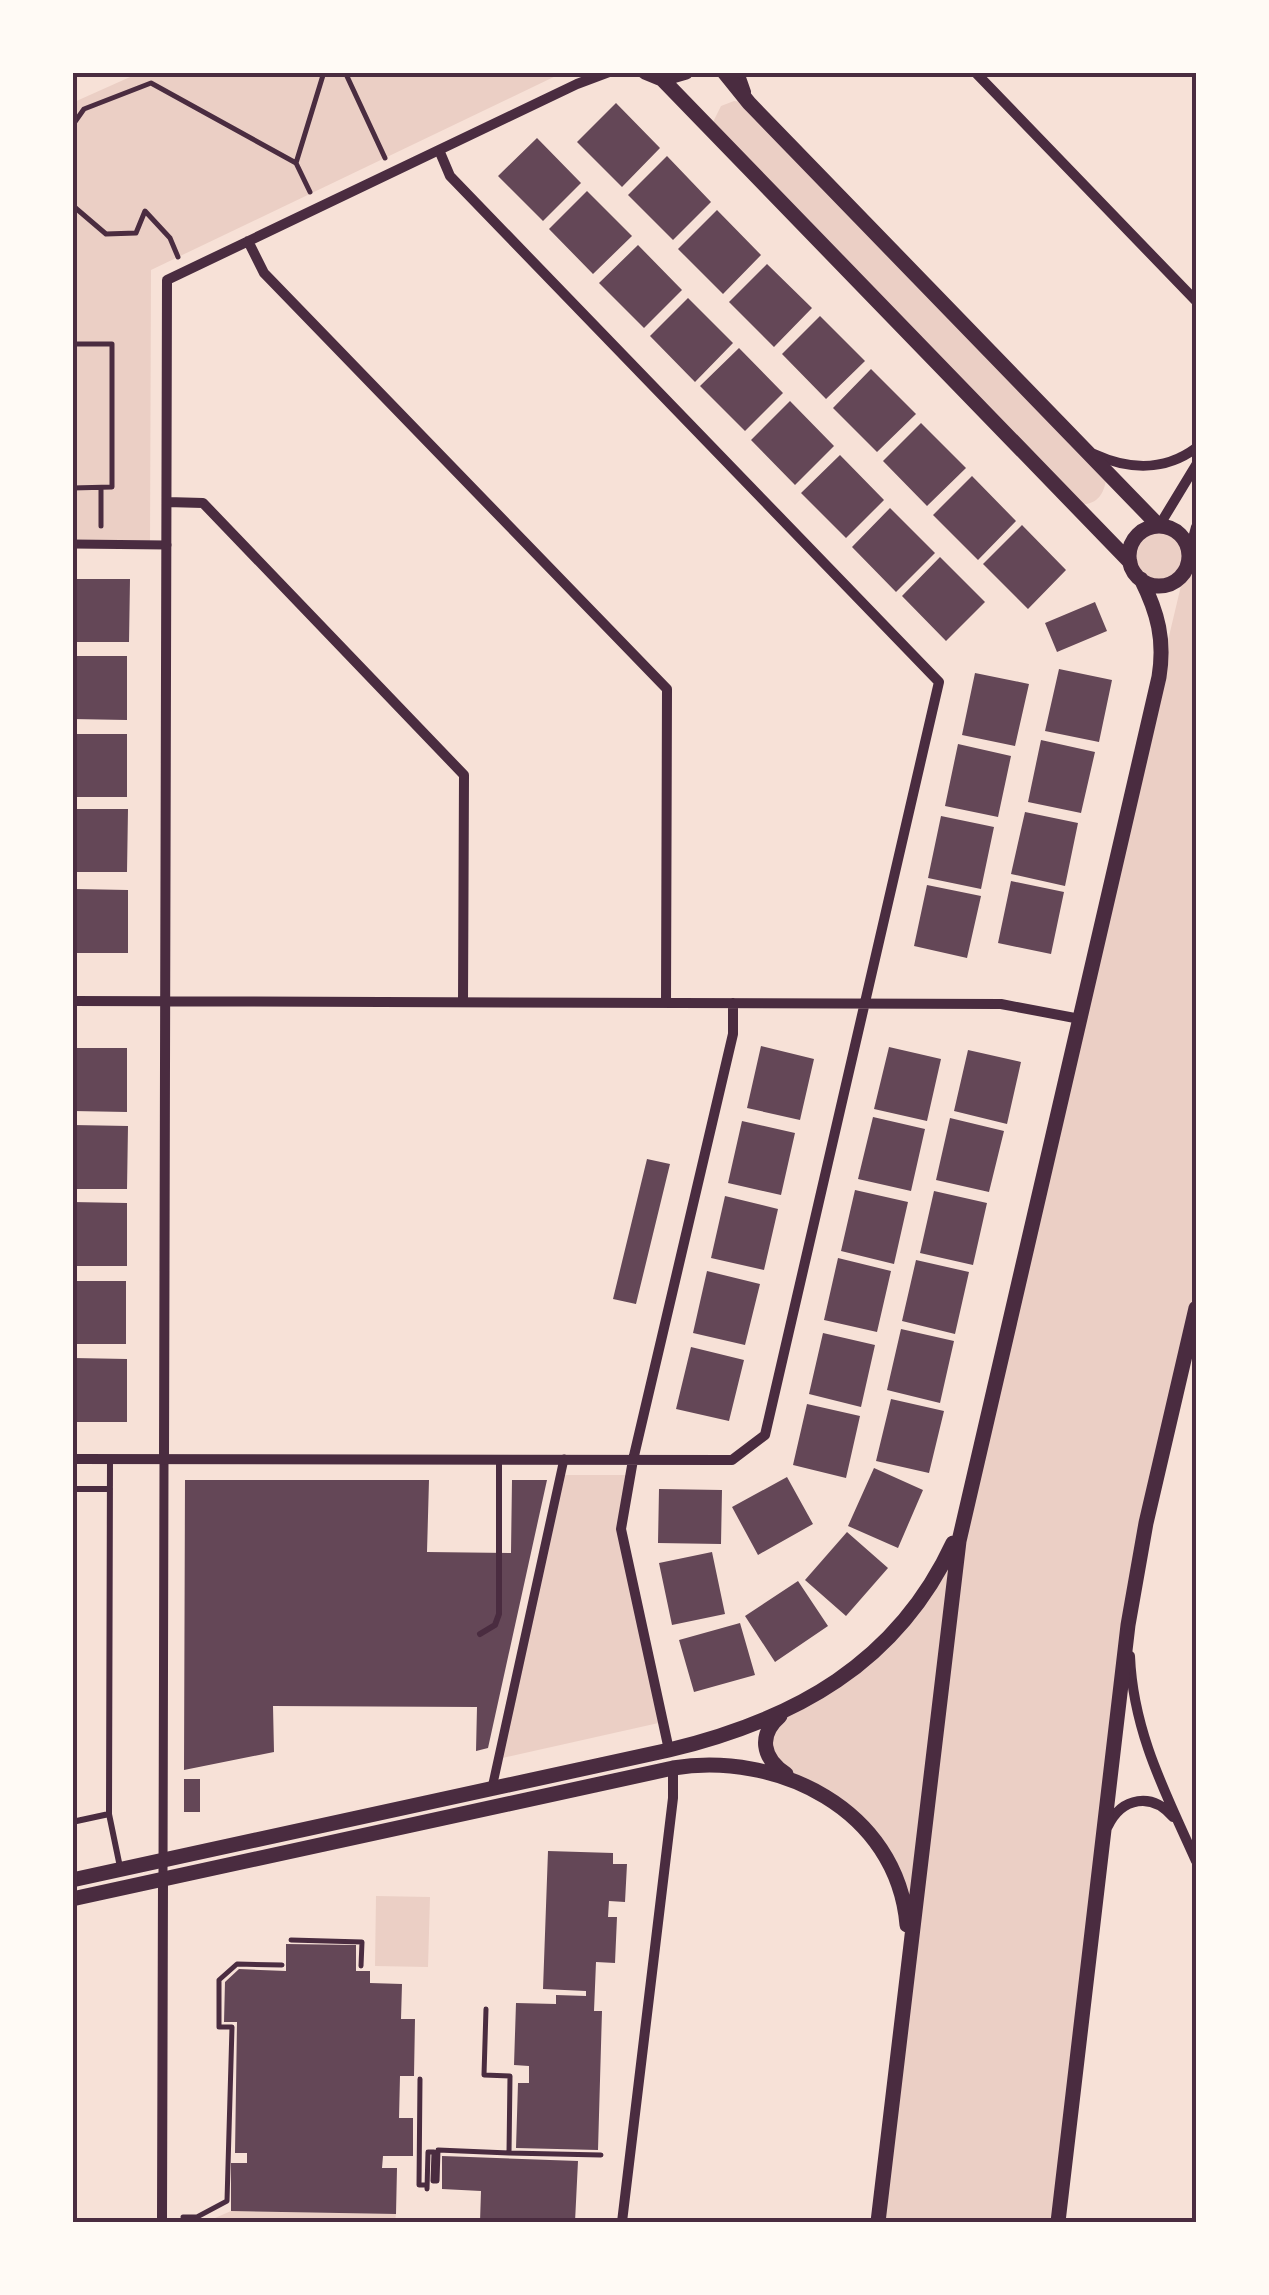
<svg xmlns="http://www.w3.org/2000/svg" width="1269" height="2295" font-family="'Noto Sans',sans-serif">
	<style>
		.green { fill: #ebcfc5 }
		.building { fill: #644757 }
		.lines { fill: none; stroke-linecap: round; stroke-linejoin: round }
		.path { stroke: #4a2c40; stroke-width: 5 }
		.service { stroke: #4a2c40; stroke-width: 6 }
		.pedestrian { stroke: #4a2c40; stroke-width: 9 }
		.minor { stroke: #4a2c40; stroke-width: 10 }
		.tertiary { stroke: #4a2c40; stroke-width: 15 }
		.neatline { fill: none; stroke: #4a2c40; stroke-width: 4 }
	</style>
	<rect width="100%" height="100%" fill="#f7e1d7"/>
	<!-- green -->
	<path class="green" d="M 139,73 L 562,73 L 151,270 L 150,545 L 73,544 L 72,103 Z
		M 734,101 L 749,103 L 1107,473 C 1105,495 1097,507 1074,504 L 714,134 L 714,120 L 721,106 Z
		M 1152,526 C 1171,525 1183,532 1188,551 L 1196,527 L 1196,1308 L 1146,1523 L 1058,2222 L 878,2222 L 906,1917 L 870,1836 L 769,1759 L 772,1723 L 871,1655 L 955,1539 L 1184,573 C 1141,609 1104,548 1152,526 Z
		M 561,1475 L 633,1475 L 621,1529 L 663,1722 L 498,1759 Z
		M 376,1896 L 430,1897 L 428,1967 L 375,1966 Z
		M 231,2211 L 396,2214 L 395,2222 L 206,2222 Z"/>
	<!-- building -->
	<path class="building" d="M 616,103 L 660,148 L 622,187 L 577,142 Z
		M 537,138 L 581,183 L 543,221 L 498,176 Z
		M 667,156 L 711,202 L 673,240 L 628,195 Z
		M 587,191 L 632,236 L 593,274 L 549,229 Z
		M 717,210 L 761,255 L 723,294 L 678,249 Z
		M 638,245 L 682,290 L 644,328 L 599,283 Z
		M 767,264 L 812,308 L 774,347 L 729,302 Z
		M 688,298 L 733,343 L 695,382 L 650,336 Z
		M 820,316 L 865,361 L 826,399 L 782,354 Z
		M 739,348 L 783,393 L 745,431 L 700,386 Z
		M 871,369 L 916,414 L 877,452 L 833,408 Z
		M 790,401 L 834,446 L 795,485 L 751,440 Z
		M 921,423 L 966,468 L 927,506 L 883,461 Z
		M 840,455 L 884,500 L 846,538 L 801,493 Z
		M 972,476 L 1016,521 L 978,560 L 933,515 Z
		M 890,508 L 935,553 L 896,592 L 852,547 Z
		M 1022,525 L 1066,570 L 1028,609 L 983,564 Z
		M 940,557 L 985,602 L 946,641 L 902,596 Z
		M 76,579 L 130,579 L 129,642 L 75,642 Z
		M 1095,602 L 1107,631 L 1057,652 L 1045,623 Z
		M 73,656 L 127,656 L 127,720 L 72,719 Z
		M 1059,669 L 1112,680 L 1099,742 L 1045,731 Z
		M 975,673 L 1029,684 L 1015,746 L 962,735 Z
		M 73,734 L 127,734 L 127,797 L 72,797 Z
		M 1041,740 L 1095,752 L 1081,813 L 1028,802 Z
		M 958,744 L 1011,756 L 998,817 L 945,806 Z
		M 73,809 L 128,809 L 127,872 L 73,872 Z
		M 1025,812 L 1078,823 L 1065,886 L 1011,874 Z
		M 941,816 L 994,827 L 981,889 L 928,878 Z
		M 1011,881 L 1064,892 L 1051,954 L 998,943 Z
		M 927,885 L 981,896 L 967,958 L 914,946 Z
		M 74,889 L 128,890 L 128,953 L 73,953 Z
		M 761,1046 L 814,1059 L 800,1120 L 747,1108 Z
		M 889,1047 L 941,1059 L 927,1121 L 874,1109 Z
		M 73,1048 L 127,1048 L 127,1112 L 73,1111 Z
		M 968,1050 L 1021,1062 L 1007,1124 L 954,1111 Z
		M 873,1117 L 925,1129 L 911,1191 L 858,1179 Z
		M 950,1118 L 1004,1131 L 989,1192 L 936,1180 Z
		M 742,1121 L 795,1133 L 781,1195 L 728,1183 Z
		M 73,1125 L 128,1126 L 127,1189 L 73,1189 Z
		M 647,1159 L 670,1164 L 636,1304 L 613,1299 Z
		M 855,1190 L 908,1202 L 894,1264 L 841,1251 Z
		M 934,1191 L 987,1203 L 973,1265 L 920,1253 Z
		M 725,1196 L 778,1209 L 764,1270 L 711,1258 Z
		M 72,1202 L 127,1203 L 127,1266 L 72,1266 Z
		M 838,1258 L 891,1271 L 877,1332 L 824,1320 Z
		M 916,1260 L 969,1272 L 955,1334 L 902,1321 Z
		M 707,1271 L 760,1284 L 745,1345 L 693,1333 Z
		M 72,1281 L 126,1281 L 126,1344 L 72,1344 Z
		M 901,1329 L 954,1341 L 940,1403 L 887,1390 Z
		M 823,1333 L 875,1345 L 861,1407 L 809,1394 Z
		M 691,1347 L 744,1360 L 729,1421 L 676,1409 Z
		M 73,1358 L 127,1359 L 127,1422 L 72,1422 Z
		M 891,1399 L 944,1411 L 929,1473 L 876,1461 Z
		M 807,1404 L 860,1416 L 846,1478 L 793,1465 Z
		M 874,1468 L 923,1490 L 898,1548 L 848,1526 Z
		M 787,1477 L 813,1524 L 758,1555 L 732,1507 Z
		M 185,1480 L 429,1480 L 427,1552 L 511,1553 L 512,1480 L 547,1480 L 488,1748 L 476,1751 L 477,1707 L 273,1706 L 274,1752 L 184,1770 Z
		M 659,1489 L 722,1490 L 721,1544 L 658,1543 Z
		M 847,1532 L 888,1568 L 846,1616 L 805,1580 Z
		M 712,1552 L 725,1614 L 672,1625 L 659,1563 Z
		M 798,1581 L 828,1626 L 775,1662 L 745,1616 Z
		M 740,1623 L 755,1675 L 694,1692 L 679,1640 Z
		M 184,1779 L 200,1779 L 200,1812 L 184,1812 Z
		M 548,1851 L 613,1853 L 613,1864 L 627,1864 L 625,1902 L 609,1901 L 608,1917 L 617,1917 L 615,1963 L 596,1962 L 594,2011 L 602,2011 L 598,2150 L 516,2148 L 518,2083 L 529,2083 L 529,2066 L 514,2065 L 516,2003 L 556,2004 L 556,1995 L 586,1996 L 586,1991 L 543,1989 Z
		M 286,1944 L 356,1945 L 356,1971 L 370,1971 L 370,1983 L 402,1984 L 401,2019 L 415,2019 L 414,2076 L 400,2076 L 399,2118 L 413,2118 L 413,2156 L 383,2156 L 382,2168 L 397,2168 L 396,2214 L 231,2211 L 231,2163 L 247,2163 L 247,2153 L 235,2153 L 237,2022 L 224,2022 L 225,1982 L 239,1969 L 286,1971 Z
		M 442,2156 L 578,2161 L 575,2222 L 480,2222 L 481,2191 L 442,2189 Z"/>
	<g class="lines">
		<!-- path -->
		<path class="path" d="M 345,72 L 385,158
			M 72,126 L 84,109 L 151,83 L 296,163
			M 310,192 L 296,163 L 324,72
			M 72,205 L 106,234 L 136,233 L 145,211 L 170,238 L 178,257
			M 72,344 L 112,344 L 112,487 L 72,488
			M 101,488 L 101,526
			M 291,1940 L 362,1942 L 361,1966
			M 486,2009 L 484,2075 L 510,2076 L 509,2153 L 601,2155
			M 420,2079 L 419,2185 L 427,2185
			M 427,2189 L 428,2152 L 434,2152 L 433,2181 L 437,2181 L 438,2150 L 509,2153
			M 183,2217 L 197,2217 L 227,2201 L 232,2027 L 219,2027 L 219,1980 L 237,1964 L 282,1965"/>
		<!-- service -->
		<path class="service" d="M 110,1459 L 109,1814 L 120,1867
			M 72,1489 L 110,1489
			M 480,1634 L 495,1625 L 499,1614 L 499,1460
			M 72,1822 L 109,1814"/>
		<!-- pedestrian -->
		<path class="pedestrian" d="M 72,544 L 167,545
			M 492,1788 L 564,1459
			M 163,1879 L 164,1459"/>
		<!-- minor -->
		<path class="minor" d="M 739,72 L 746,92
			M 975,72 L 1196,301
			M 248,241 L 264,273 L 667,689 L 666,1003
			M 1094,454 C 1129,470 1165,471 1196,448
			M 167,502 L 203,503 L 464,775 L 463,1002
			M 1159,526 L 1196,465
			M 1189,553 L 1196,527
			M 72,1001 L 1001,1004 L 1080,1019
			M 72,1459 L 732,1460 L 765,1435 L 939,682 L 450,176 L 439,150
			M 164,1459 L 167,280 L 577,84 L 609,72
			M 1130,1656 C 1133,1732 1166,1794 1196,1861
			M 669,1750 L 621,1529 L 633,1460 L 733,1034 L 733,1003
			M 1108,1826 C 1122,1797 1152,1792 1173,1817
			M 162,2222 L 163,1879
			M 622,2222 L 673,1798 L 673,1768"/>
		<!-- tertiary -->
		<path class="tertiary" d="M 645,72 L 662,79 L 686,72
			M 724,72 L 749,103 L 1159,526
			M 662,79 L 1130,562
			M1129 556a30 30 0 1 1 60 0a30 30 0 1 1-60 0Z
			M 780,1716 C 758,1735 762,1758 786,1774
			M 72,1880 L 669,1750 C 794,1720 897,1664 953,1543
			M 72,1899 L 673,1768 C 777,1751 897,1809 907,1925
			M 878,2222 L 959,1541 L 1159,677 C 1165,640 1158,613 1141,579
			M 1058,2222 L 1128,1625 L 1146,1523 L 1196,1308"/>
	</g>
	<!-- border -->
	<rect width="1269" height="2295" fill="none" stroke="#fffaf5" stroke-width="150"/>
	<rect x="75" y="75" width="1119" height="2145" class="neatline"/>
</svg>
